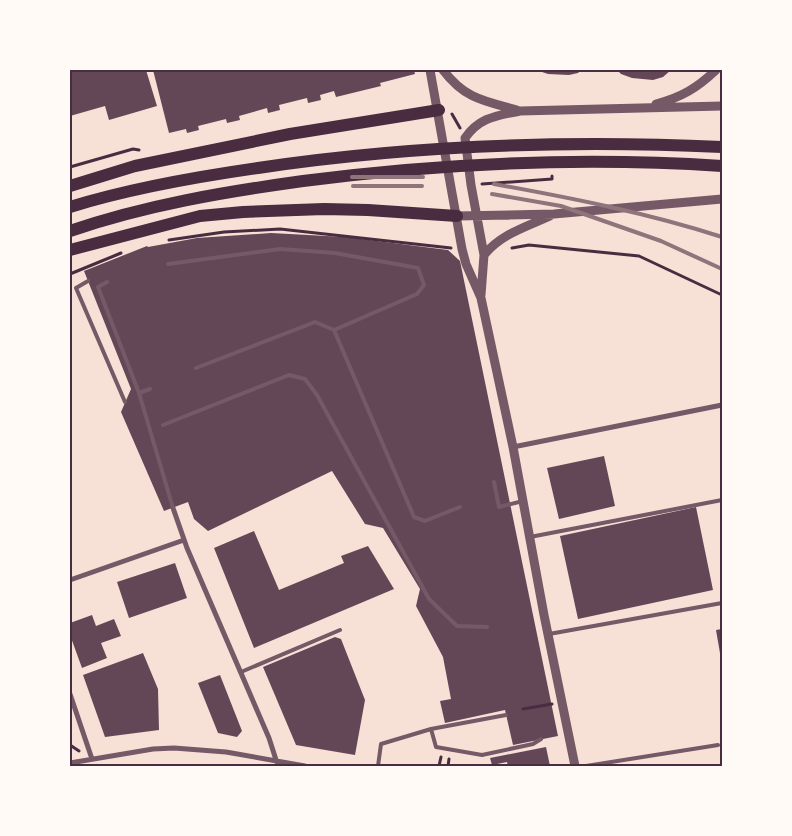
<svg xmlns="http://www.w3.org/2000/svg" width="792" height="836" font-family="'Sofia Sans Condensed',sans-serif">
	<style>
		.building { fill: #644757 }
		.lines { fill: none; stroke-linecap: round; stroke-linejoin: round }
		.path { stroke: #4a2c40; stroke-width: 3 }
		.service { stroke: #755966; stroke-width: 4 }
		.minor { stroke: #755966; stroke-width: 5 }
		.tertiary { stroke: #755966; stroke-width: 9 }
		.primary { stroke: #4a2c40; stroke-width: 12 }
		.rail { stroke: #8f747c; stroke-width: 4 }
		.neatline { fill: none; stroke: #4a2c40; stroke-width: 2 }
	</style>
	<rect width="100%" height="100%" fill="#f7e1d7"/>
	<!-- building -->
	<path class="building" d="M 70,70 L 146,70 L 157,106 L 109,120 L 105,106 L 70,116 Z
		M 153,70 L 414,70 L 415,74 L 380,83 L 381,86 L 336,97 L 334,91 L 320,95 L 321,100 L 308,103 L 307,98 L 279,105 L 280,110 L 268,113 L 267,108 L 239,116 L 240,120 L 227,123 L 226,119 L 198,126 L 199,130 L 187,133 L 186,129 L 169,133 Z
		M 536,70 L 581,70 L 578,73 L 569,75 L 548,74 Z
		M 617,70 L 671,70 L 663,77 L 653,80 L 632,78 L 621,74 Z
		M 271,233 L 345,237 L 448,250 L 460,261 L 558,736 L 513,745 L 505,710 L 445,723 L 440,701 L 451,699 L 443,657 L 416,606 L 420,589 L 383,528 L 365,524 L 332,471 L 208,531 L 194,519 L 188,502 L 164,511 L 121,412 L 131,389 L 84,271 L 147,246 L 148,247 L 197,238 Z
		M 604,456 L 615,506 L 559,519 L 547,468 Z
		M 696,507 L 713,590 L 578,619 L 560,536 Z
		M 254,531 L 279,590 L 344,563 L 341,556 L 368,546 L 394,589 L 254,648 L 214,548 Z
		M 175,563 L 187,598 L 129,618 L 117,582 Z
		M 92,615 L 96,626 L 114,619 L 121,636 L 101,643 L 107,658 L 82,668 L 70,635 L 70,623 Z
		M 722,629 L 722,658 L 721,659 L 716,630 Z
		M 335,637 L 341,639 L 365,700 L 355,755 L 296,745 L 263,667 Z
		M 143,653 L 158,689 L 159,730 L 105,737 L 83,675 Z
		M 220,675 L 242,731 L 237,737 L 218,733 L 198,683 Z
		M 546,747 L 550,766 L 508,766 L 507,762 L 492,765 L 490,758 Z"/>
	<g class="lines">
		<!-- path -->
		<path class="path" d="M 452,114 L 460,128
			M 70,167 L 133,149 L 139,150
			M 482,184 L 552,179 L 552,176
			M 169,240 L 224,232 L 280,229 L 451,248
			M 512,248 L 529,245 L 639,256 L 722,295
			M 70,274 L 121,253
			M 523,709 L 552,704
			M 70,745 L 79,751
			M 439,766 L 441,757
			M 448,766 L 449,759"/>
		<!-- service -->
		<path class="service" d="M 168,264 L 280,249 L 335,253 L 418,268 L 424,285 L 417,294 L 334,330
			M 88,281 L 76,288 L 125,402
			M 107,282 L 98,287 L 139,393
			M 196,368 L 315,322 L 334,330 L 414,517 L 425,521 L 460,507
			M 150,389 L 139,393 L 173,508
			M 163,425 L 289,375 L 305,379 L 317,395 L 429,599 L 457,626 L 487,627
			M 494,482 L 499,507 L 523,501
			M 530,537 L 722,500
			M 549,634 L 722,603
			M 241,672 L 340,630
			M 431,729 L 436,747 L 482,755 L 533,744 L 541,739
			M 378,766 L 381,744 L 431,729 L 506,715
			M 586,766 L 718,745"/>
		<!-- minor -->
		<path class="minor" d="M 513,447 L 722,405
			M 173,508 L 187,548 L 269,738 L 278,766
			M 70,580 L 184,540
			M 70,694 L 92,759
			M 70,763 L 153,749 L 174,748 L 226,752 L 305,766"/>
		<!-- tertiary -->
		<path class="tertiary" d="M 430,70 L 462,249 L 466,264 L 481,298 L 513,447 L 544,615 L 575,766
			M 443,70 C 465,99 484,101 517,110
			M 656,104 C 682,97 697,88 716,70
			M 457,216 L 554,214 L 722,199
			M 484,255 C 501,234 526,227 550,216
			M 481,295 L 484,255 L 471,185 L 465,138 C 480,117 496,116 520,111 L 722,106"/>
		<!-- primary -->
		<path class="primary" d="M 70,186 L 135,166 L 290,134 L 439,110
			M 70,207 C 131,188 195,177 258,168 C 412,145 567,140 722,147
			M 70,231 C 146,205 224,192 303,181 C 442,163 582,157 722,166
			M 70,250 L 200,216 L 243,212 L 324,209 L 368,210 L 457,216"/>
		<!-- rail -->
		<path class="rail" d="M 352,177 L 423,177
			M 494,184 C 571,198 648,213 722,237
			M 353,186 L 422,186
			M 492,194 L 561,206 L 661,241 L 722,269"/>
	</g>
	<!-- border -->
	<rect width="792" height="836" fill="none" stroke="#fffaf5" stroke-width="142"/>
	<rect x="71" y="71" width="650" height="694" class="neatline"/>
</svg>
